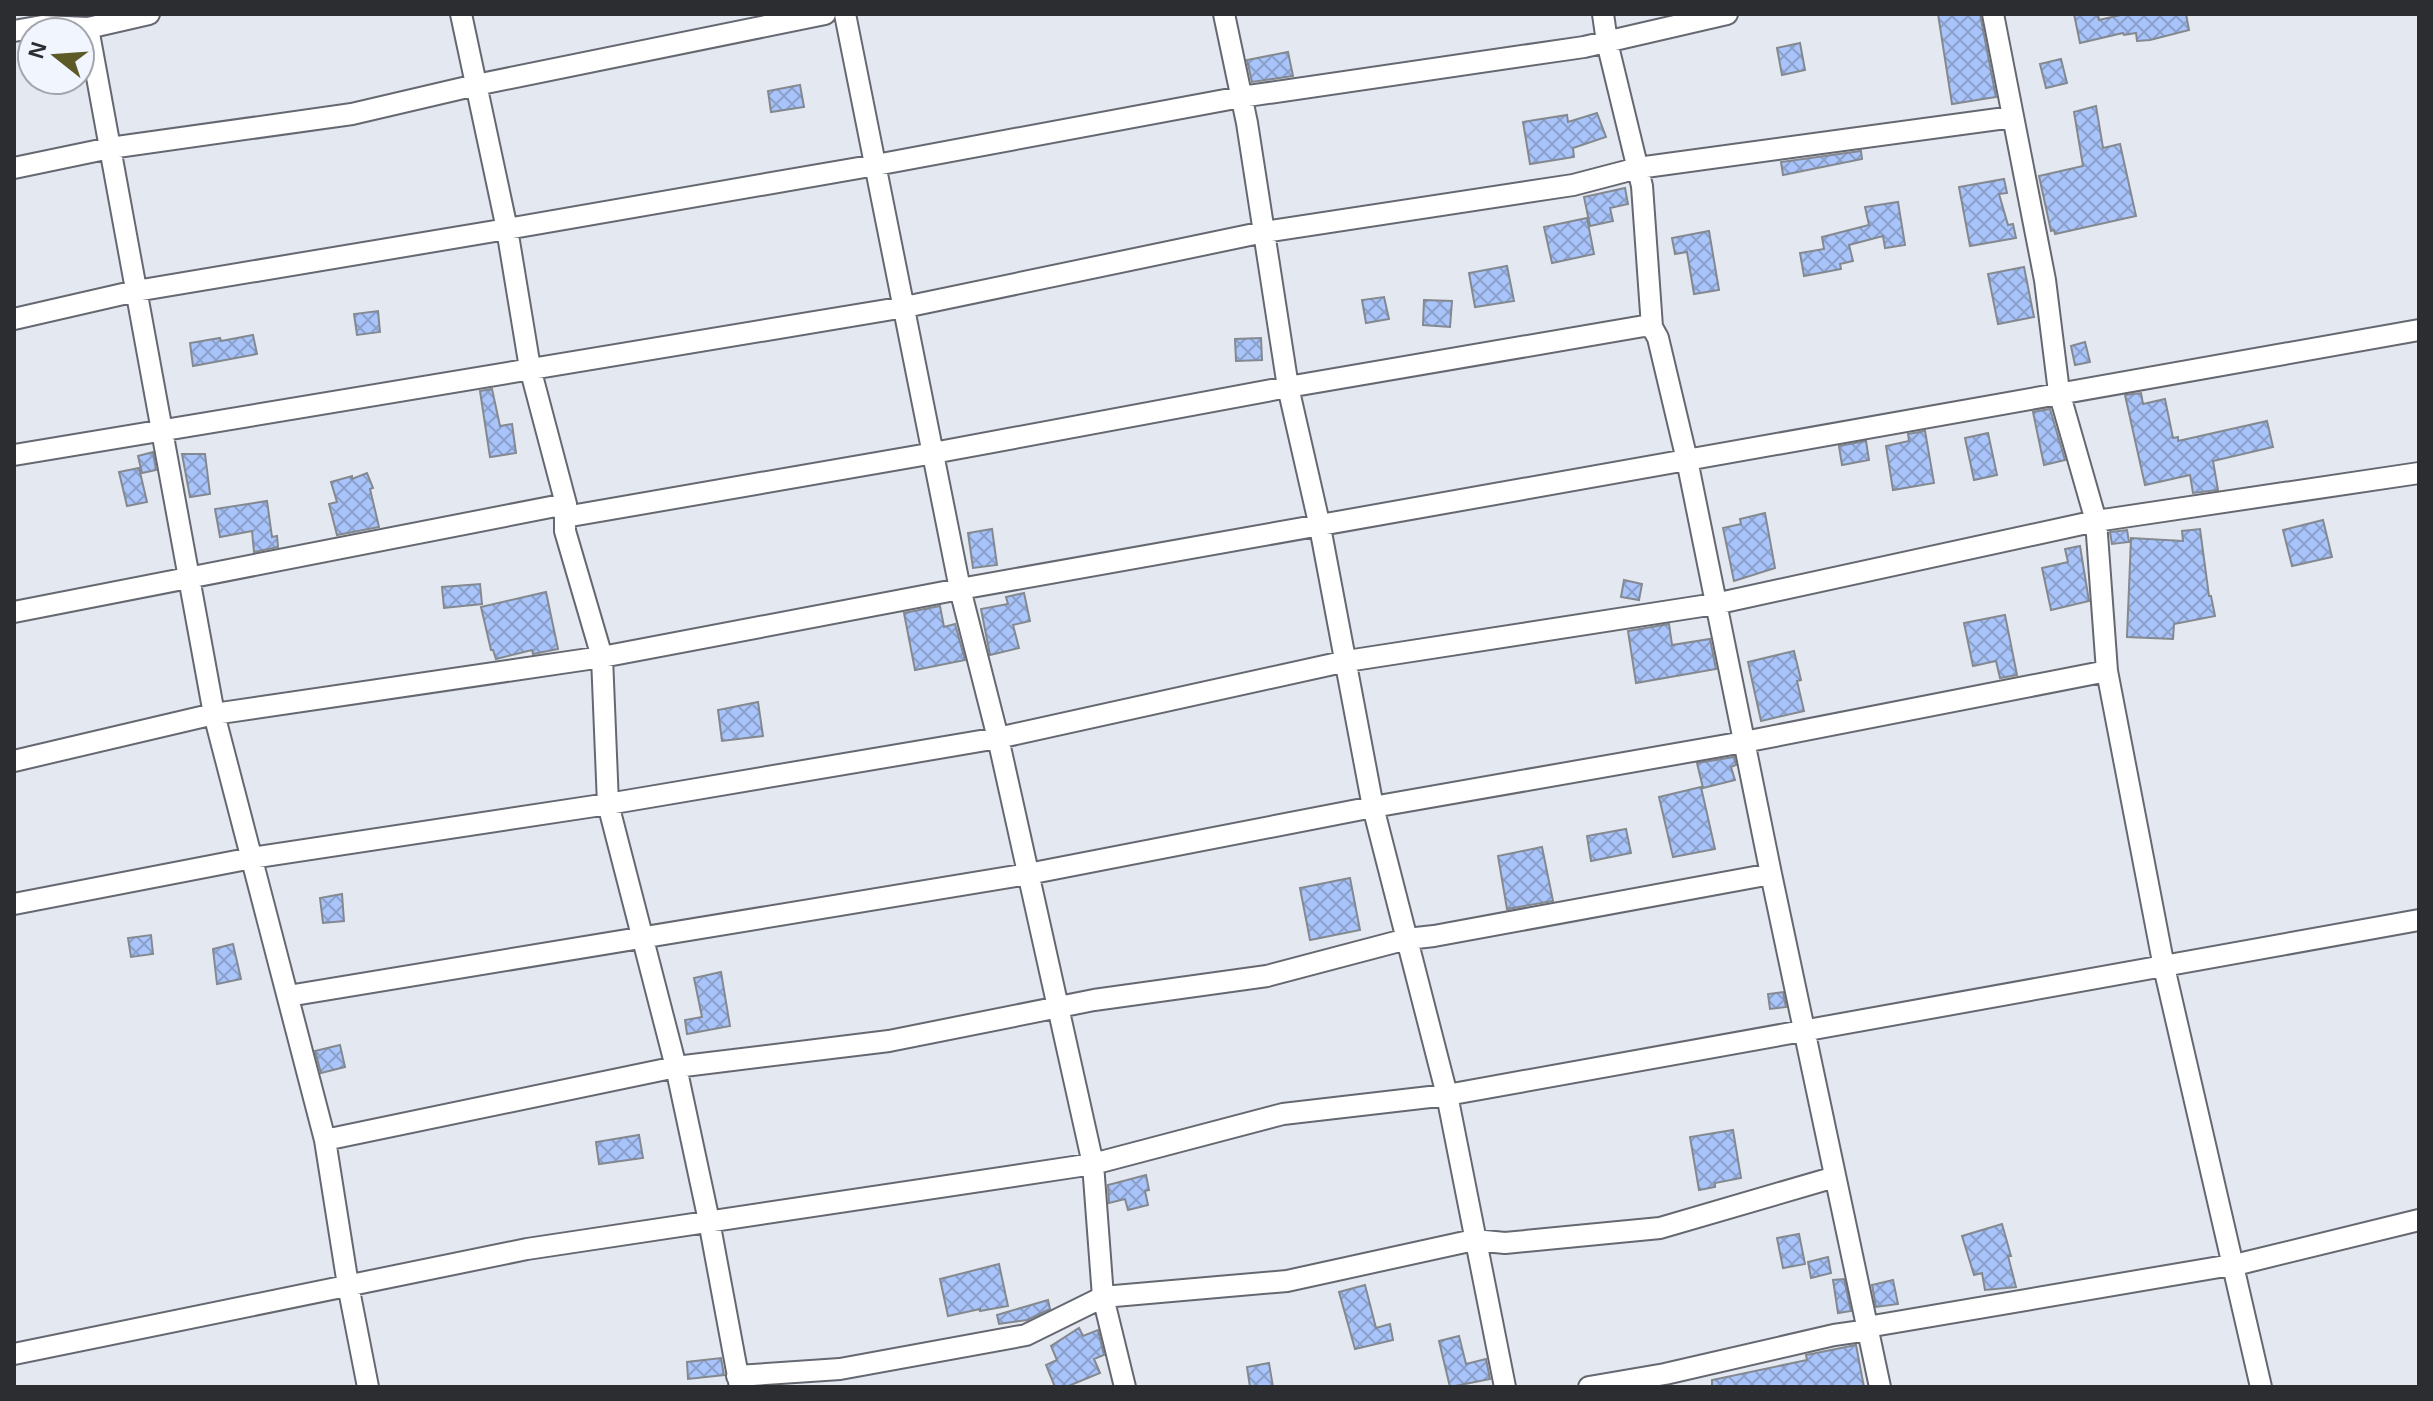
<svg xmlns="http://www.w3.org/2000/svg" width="2433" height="1401" font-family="Helvetica,sans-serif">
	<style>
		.building { fill: url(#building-cross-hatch); stroke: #84888f; stroke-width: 2 }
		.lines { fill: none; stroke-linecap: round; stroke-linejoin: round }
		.minor-casing { stroke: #656870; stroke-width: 24 }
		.minor { stroke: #fff; stroke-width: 20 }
	</style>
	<defs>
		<pattern id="building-cross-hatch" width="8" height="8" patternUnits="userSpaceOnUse" patternTransform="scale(2)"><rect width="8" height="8" fill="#a9c4fa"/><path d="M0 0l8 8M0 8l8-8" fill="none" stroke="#8aa0cb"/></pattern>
	</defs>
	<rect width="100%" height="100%" fill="#e4e8f0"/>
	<!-- building -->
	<path class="building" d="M 1938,14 L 1980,14 L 1996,97 L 1952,104 Z
		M 2074,14 L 2098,14 L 2099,20 L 2125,14 L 2186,14 L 2189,30 L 2150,40 L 2137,41 L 2136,33 L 2124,35 L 2123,33 L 2080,43 Z
		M 1800,43 L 1805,70 L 1782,75 L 1777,48 Z
		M 1288,52 L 1293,76 L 1252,82 L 1247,60 Z
		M 2061,59 L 2067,83 L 2046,88 L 2040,64 Z
		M 800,85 L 804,107 L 771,112 L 768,91 Z
		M 2096,106 L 2103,148 L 2120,144 L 2136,216 L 2055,234 L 2054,230 L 2051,231 L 2039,176 L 2083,166 L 2074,112 Z
		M 1597,113 L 1606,137 L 1573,148 L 1574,157 L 1530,164 L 1523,122 L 1567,115 L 1568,122 Z
		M 1861,151 L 1862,159 L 1783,175 L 1781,162 Z
		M 2004,179 L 2007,193 L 1999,194 L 2008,225 L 2013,224 L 2016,238 L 1970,246 L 1959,187 Z
		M 1625,188 L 1628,204 L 1610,208 L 1613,221 L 1590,226 L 1584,197 Z
		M 1898,202 L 1905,245 L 1885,248 L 1883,236 L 1849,245 L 1853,261 L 1840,264 L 1841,269 L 1804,276 L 1800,253 L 1824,249 L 1822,237 L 1869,225 L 1865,207 Z
		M 1587,218 L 1594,254 L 1552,263 L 1544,227 Z
		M 1709,231 L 1719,290 L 1694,294 L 1687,252 L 1675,254 L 1672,238 Z
		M 1507,266 L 1514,301 L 1475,307 L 1469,273 Z
		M 2024,267 L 2034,317 L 1998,324 L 1988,274 Z
		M 1384,297 L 1389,319 L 1366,323 L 1362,300 Z
		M 1424,300 L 1452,301 L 1450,327 L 1423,325 Z
		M 378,311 L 380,332 L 357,335 L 354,314 Z
		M 253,335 L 257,354 L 193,366 L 190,343 L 220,338 L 221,341 Z
		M 1261,338 L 1262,360 L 1236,361 L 1235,339 Z
		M 2085,342 L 2090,362 L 2075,365 L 2071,346 Z
		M 492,389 L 500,426 L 512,424 L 516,453 L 490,457 L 480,391 Z
		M 2141,393 L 2143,404 L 2165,399 L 2173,438 L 2178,437 L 2178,441 L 2267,421 L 2273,447 L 2213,461 L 2218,490 L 2193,493 L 2190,475 L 2145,485 L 2125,395 Z
		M 2050,409 L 2065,460 L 2044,465 L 2033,412 Z
		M 1925,431 L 1934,483 L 1893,490 L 1886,446 L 1909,441 L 1908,434 Z
		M 1988,433 L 1997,475 L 1974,480 L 1965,438 Z
		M 1866,441 L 1869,460 L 1842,465 L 1839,446 Z
		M 153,452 L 156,470 L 142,473 L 138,456 Z
		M 182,454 L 205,454 L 210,494 L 190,497 Z
		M 139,468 L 147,502 L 127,506 L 119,472 Z
		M 367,473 L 373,488 L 370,489 L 379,527 L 337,535 L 329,504 L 337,502 L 331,482 L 352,476 L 352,479 Z
		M 267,501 L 272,537 L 277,536 L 278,547 L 254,552 L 252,531 L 220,537 L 215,509 Z
		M 1765,513 L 1775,568 L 1734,581 L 1723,528 L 1741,524 L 1740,519 Z
		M 2323,520 L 2332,557 L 2292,566 L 2283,530 Z
		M 992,529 L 997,565 L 973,568 L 968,533 Z
		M 2200,529 L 2209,596 L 2211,596 L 2215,616 L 2174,624 L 2173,639 L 2127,637 L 2131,538 L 2183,541 L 2182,531 Z
		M 2127,530 L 2129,542 L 2112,544 L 2110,532 Z
		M 2080,546 L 2089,601 L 2051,610 L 2042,568 L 2068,562 L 2065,549 Z
		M 1624,580 L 1642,584 L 1639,600 L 1621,597 Z
		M 480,584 L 482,604 L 444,608 L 442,587 Z
		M 546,592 L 558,649 L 533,654 L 532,650 L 496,659 L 493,650 L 491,650 L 481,607 Z
		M 1024,593 L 1030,621 L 1013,625 L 1019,648 L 990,655 L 981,609 L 1008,604 L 1006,597 Z
		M 940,606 L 944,627 L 955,624 L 965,660 L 915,670 L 904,613 Z
		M 2005,615 L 2017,675 L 2000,678 L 1996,661 L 1973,666 L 1964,623 Z
		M 1669,624 L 1672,645 L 1710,639 L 1716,669 L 1636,683 L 1628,631 Z
		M 1794,651 L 1801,680 L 1797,681 L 1804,711 L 1761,721 L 1748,662 Z
		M 758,702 L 763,736 L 722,741 L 718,710 Z
		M 1734,757 L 1736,765 L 1731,767 L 1735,780 L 1703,788 L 1697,763 Z
		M 1701,787 L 1715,849 L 1673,857 L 1659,797 Z
		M 1626,829 L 1631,853 L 1591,861 L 1587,836 Z
		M 1542,847 L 1553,901 L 1507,909 L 1498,856 Z
		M 1350,878 L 1360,930 L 1310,940 L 1300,888 Z
		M 342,894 L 344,921 L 323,923 L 320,898 Z
		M 151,935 L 153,954 L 131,957 L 128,938 Z
		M 233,944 L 241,979 L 217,984 L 213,949 Z
		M 721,972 L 730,1026 L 687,1034 L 685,1020 L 702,1017 L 694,978 Z
		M 1783,992 L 1786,1007 L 1770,1009 L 1768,994 Z
		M 340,1045 L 345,1067 L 321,1073 L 315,1051 Z
		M 1733,1130 L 1741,1178 L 1715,1183 L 1715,1187 L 1699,1190 L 1690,1137 Z
		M 639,1135 L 643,1158 L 599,1164 L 596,1142 Z
		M 1146,1175 L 1149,1190 L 1145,1191 L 1148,1205 L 1128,1210 L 1125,1199 L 1109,1203 L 1108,1185 Z
		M 2002,1224 L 2011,1256 L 2008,1256 L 2016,1287 L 1985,1290 L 1982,1273 L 1974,1275 L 1962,1236 Z
		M 1799,1234 L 1805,1264 L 1783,1268 L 1777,1238 Z
		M 1828,1257 L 1831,1273 L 1811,1278 L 1808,1262 Z
		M 999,1264 L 1008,1306 L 980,1311 L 980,1309 L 948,1316 L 940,1279 Z
		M 1844,1279 L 1851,1311 L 1838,1313 L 1833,1280 Z
		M 1893,1280 L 1898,1304 L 1876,1307 L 1872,1285 Z
		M 1365,1285 L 1376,1328 L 1390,1324 L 1393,1340 L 1355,1349 L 1339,1292 Z
		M 1048,1300 L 1050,1309 L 1027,1320 L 999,1324 L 997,1315 Z
		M 1079,1328 L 1083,1336 L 1098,1330 L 1104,1355 L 1094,1359 L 1100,1373 L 1066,1387 L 1055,1387 L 1046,1365 L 1057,1360 L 1051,1346 Z
		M 1459,1336 L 1466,1364 L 1486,1359 L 1490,1379 L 1450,1387 L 1439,1341 Z
		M 1856,1345 L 1864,1387 L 1712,1387 L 1712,1380 L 1807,1360 L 1806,1355 Z
		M 721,1358 L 724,1375 L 688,1379 L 687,1362 Z
		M 1269,1363 L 1273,1387 L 1250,1387 L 1247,1367 Z"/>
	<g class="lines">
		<!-- minor casing -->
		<g class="minor-casing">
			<path id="minor" d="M 461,14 L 507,229 L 876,165 L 1241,97 L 1584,47 L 1727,14
				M 845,14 L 960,589 L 998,738 L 1093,1164 L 1103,1297 L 1125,1387
				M 1224,14 L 1247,123 L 1288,387 L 1320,527 L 1373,807 L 1447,1095 L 1505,1387
				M 1603,14 L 1607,42 L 1642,186 L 1652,327
				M 1993,14 L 2045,280 L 2059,392 L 2096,521 L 2107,671 L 2164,967 L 2261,1387
				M 88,28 L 149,14
				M 14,31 L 42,26 L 88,28 L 214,714 L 325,1140 L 348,1285 L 368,1387
				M 14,168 L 110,148 L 352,114 L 476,85 L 825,14
				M 14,319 L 136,291 L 507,229 L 530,368 L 566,504
				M 14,455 L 905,307 L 1264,232 L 1573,185 L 1638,168 L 2013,117
				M 14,612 L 566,504 L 567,516
				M 14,761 L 214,714 L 602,657 L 960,589 L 2419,330
				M 14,904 L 252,858 L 608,804 L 998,738 L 1347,661 L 1715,604 L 2096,521 L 2419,473
				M 288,996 L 1028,874 L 1373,807 L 1744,742 L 2107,671
				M 325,1140 L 676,1067 L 889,1041 L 1094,1000 L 1267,976 L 1407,939 L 1434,936 L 1771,874
				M 1867,1327 L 2243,1263 L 2419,1220
				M 14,1354 L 527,1249 L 1093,1164 L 1283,1114 L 1447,1095 L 2419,920
				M 737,1376 L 840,1369 L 1026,1335 L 1103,1297 L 1287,1281 L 1474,1240 L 1505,1243 L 1660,1228 L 1835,1177
				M 740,1387 L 709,1221 L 676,1067 L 608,804 L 602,657 L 565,531 L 565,517 L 917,456 L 1288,387 L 1644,326 L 1652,327 L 1658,338 L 1687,460 L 1771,874 L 1880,1387
				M 1589,1387 L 1665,1374 L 1834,1335 L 1869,1330"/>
		</g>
		<!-- minor -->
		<use href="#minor" class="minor"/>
	</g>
	<!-- border -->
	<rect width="2433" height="1401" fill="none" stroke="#2c2d30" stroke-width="32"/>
	<!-- north arrow -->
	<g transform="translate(56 56) rotate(287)"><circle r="38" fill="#f1f5fe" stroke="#a2a5ac" stroke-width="2"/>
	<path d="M0-6L14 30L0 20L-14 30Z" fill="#5e5a27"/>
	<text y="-12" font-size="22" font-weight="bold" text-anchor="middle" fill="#2c2d30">N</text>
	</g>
</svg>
